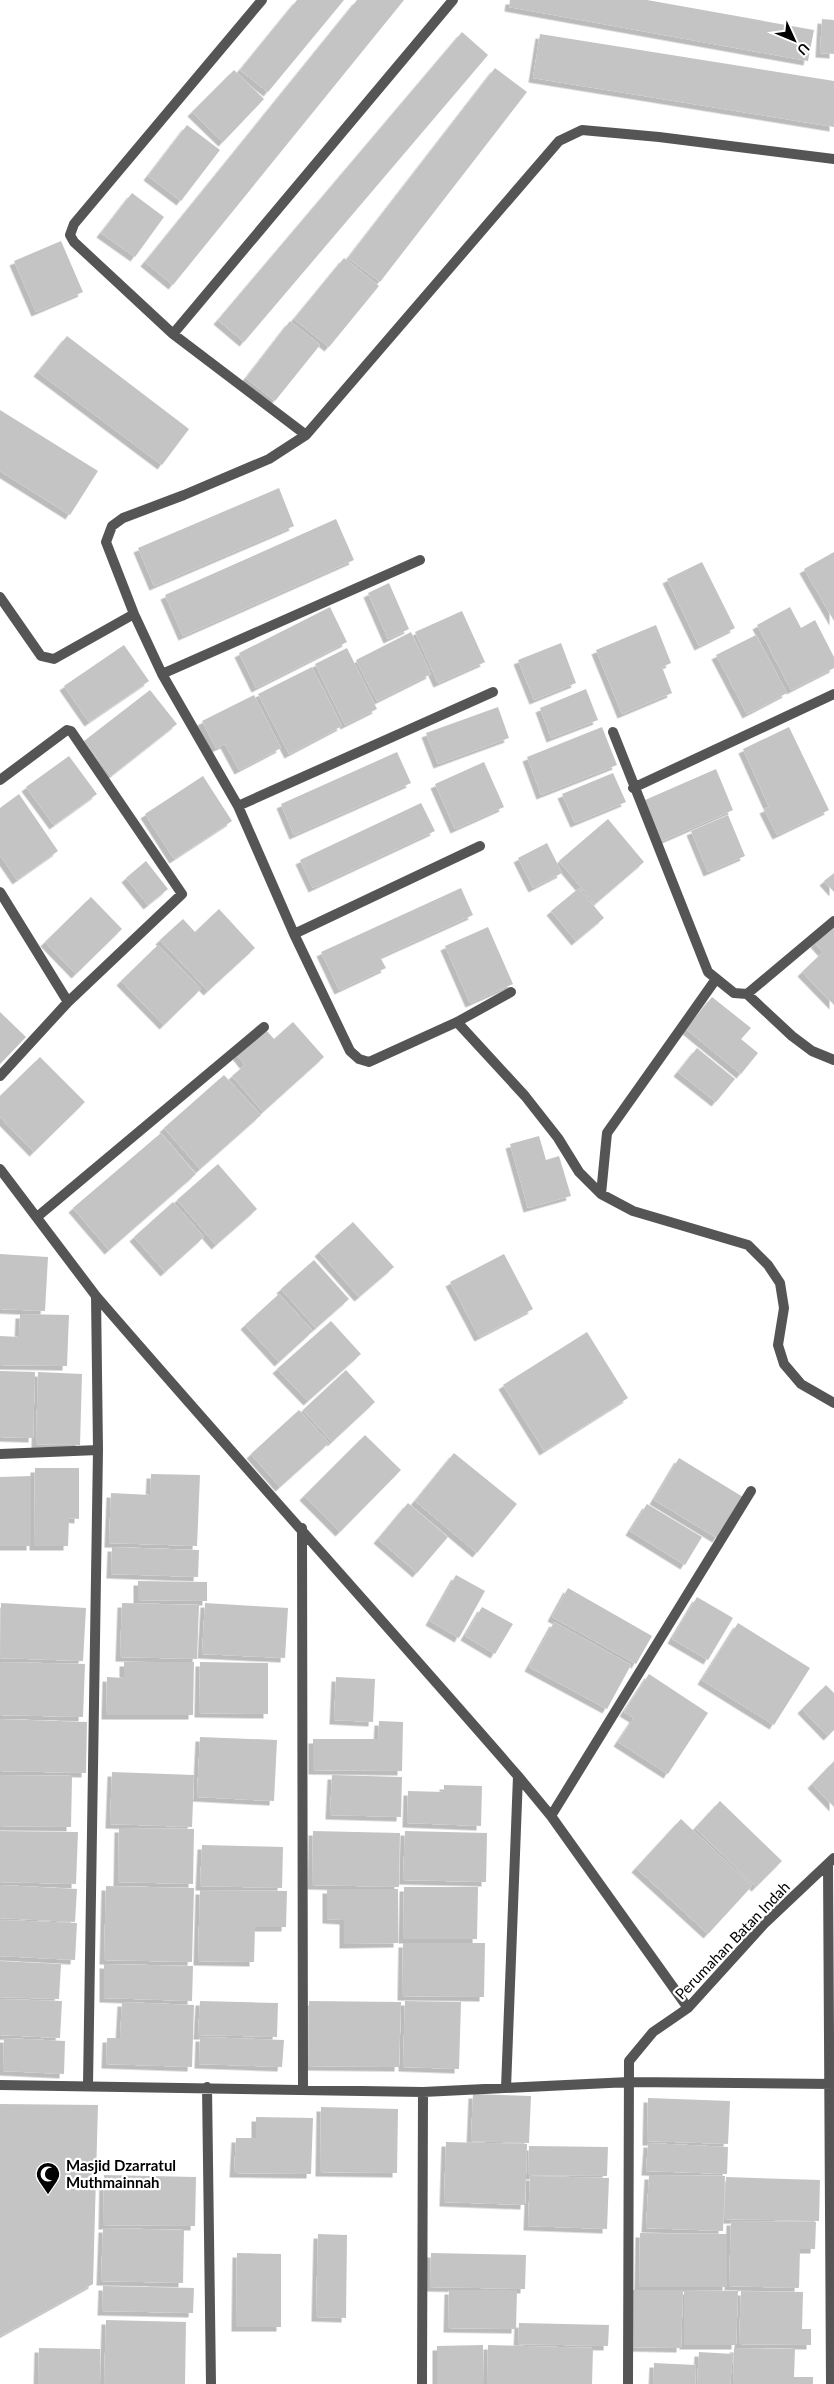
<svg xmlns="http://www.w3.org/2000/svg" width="834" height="2384" font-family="Lato,sans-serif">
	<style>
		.building { fill: #c4c4c4; filter: url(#shadow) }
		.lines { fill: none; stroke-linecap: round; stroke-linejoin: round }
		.minor { stroke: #555; stroke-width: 10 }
		.labels { text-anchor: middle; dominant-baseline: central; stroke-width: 4.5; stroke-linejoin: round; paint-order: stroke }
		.street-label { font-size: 15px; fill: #000; stroke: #fff }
		.poi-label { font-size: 15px; font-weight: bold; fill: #000; stroke: #fff; text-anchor: start }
	</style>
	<defs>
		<filter id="shadow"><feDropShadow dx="-4.5" dy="4.5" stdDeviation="0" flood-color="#0004"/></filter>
	</defs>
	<rect width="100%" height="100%" fill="#fff"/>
	<!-- building -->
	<path class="building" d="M 297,0 L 344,0 L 268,92 L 240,70 Z
		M 357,0 L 404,0 L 173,285 L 145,262 Z
		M 510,0 L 647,0 L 814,30 L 808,61 L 509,7 Z
		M 822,19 L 834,20 L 834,54 L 820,53 Z
		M 462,32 L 488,55 L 244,342 L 218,320 Z
		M 540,34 L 834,81 L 834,127 L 533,78 Z
		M 495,68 L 527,92 L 380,282 L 348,258 Z
		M 234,70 L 264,99 L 223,142 L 192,112 Z
		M 187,125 L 220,150 L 181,201 L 148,176 Z
		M 132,193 L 164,217 L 135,257 L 101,233 Z
		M 61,241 L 83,292 L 36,312 L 14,261 Z
		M 344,258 L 379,286 L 329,347 L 294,319 Z
		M 290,321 L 320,345 L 275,401 L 246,378 Z
		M 67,336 L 189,429 L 162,465 L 38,372 Z
		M 0,410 L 98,471 L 70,515 L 0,471 Z
		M 279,488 L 294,526 L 154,586 L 138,548 Z
		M 336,519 L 354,560 L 183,636 L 165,595 Z
		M 834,552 L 834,621 L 804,569 Z
		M 702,562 L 735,628 L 699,646 L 667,579 Z
		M 389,583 L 409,629 L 388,639 L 368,593 Z
		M 330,607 L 347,642 L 256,688 L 239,653 Z
		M 790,607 L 801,628 L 815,620 L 834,657 L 834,668 L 791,690 L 757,625 Z
		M 462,611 L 485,662 L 438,683 L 415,632 Z
		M 656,625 L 671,663 L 662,667 L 672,693 L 622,714 L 596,650 Z
		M 411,632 L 431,674 L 377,701 L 356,660 Z
		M 756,635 L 787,693 L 747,714 L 716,655 Z
		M 561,643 L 576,683 L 534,700 L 518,660 Z
		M 124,645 L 149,681 L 89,722 L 64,686 Z
		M 347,648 L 377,709 L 345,725 L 315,664 Z
		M 312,667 L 342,726 L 289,754 L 258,694 Z
		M 586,689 L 598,720 L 551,738 L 540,708 Z
		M 150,690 L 177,724 L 111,776 L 84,741 Z
		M 254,695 L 281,748 L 239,770 L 225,744 L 216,748 L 202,721 Z
		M 498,707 L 509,738 L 438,764 L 426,733 Z
		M 602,727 L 617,765 L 541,795 L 527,757 Z
		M 789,727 L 829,810 L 777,835 L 764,809 L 769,807 L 743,749 Z
		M 397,752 L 411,783 L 294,835 L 281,804 Z
		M 69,756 L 97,794 L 54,825 L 26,787 Z
		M 484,762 L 504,807 L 455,829 L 435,784 Z
		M 716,769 L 733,810 L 662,841 L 645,800 Z
		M 613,773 L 626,802 L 575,823 L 562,794 Z
		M 203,776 L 232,821 L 174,859 L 145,814 Z
		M 19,794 L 58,851 L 17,880 L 0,855 L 0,808 Z
		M 421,803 L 435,831 L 313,888 L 300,860 Z
		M 728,815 L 745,856 L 708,872 L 691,831 Z
		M 608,819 L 644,862 L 595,904 L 559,861 Z
		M 547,843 L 562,873 L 533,888 L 518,858 Z
		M 146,861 L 168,889 L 148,905 L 126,878 Z
		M 834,873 L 834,892 L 824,881 Z
		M 461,888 L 473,915 L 380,957 L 386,968 L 339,990 L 321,952 Z
		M 579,888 L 604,918 L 576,941 L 551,911 Z
		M 91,897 L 122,929 L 76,974 L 45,942 Z
		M 219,909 L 255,948 L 208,991 L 160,940 L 183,919 L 195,932 Z
		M 834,925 L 834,1005 L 802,972 L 823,952 L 815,943 Z
		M 488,927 L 513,984 L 470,1003 L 445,946 Z
		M 158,945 L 201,989 L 164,1025 L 121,981 Z
		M 712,997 L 751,1028 L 741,1039 L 758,1053 L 741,1074 L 686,1029 Z
		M 0,1012 L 26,1037 L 0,1064 Z
		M 293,1022 L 324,1057 L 263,1112 L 232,1076 L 245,1065 L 237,1055 L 266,1030 L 274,1039 Z
		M 697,1048 L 735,1079 L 716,1102 L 678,1072 Z
		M 40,1057 L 85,1102 L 34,1152 L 0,1117 L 0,1096 Z
		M 224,1075 L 261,1115 L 200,1169 L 164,1128 Z
		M 161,1133 L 196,1174 L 109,1250 L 73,1208 Z
		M 539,1136 L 546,1160 L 559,1156 L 571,1196 L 528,1208 L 510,1144 Z
		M 218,1164 L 257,1209 L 216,1245 L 177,1200 Z
		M 173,1202 L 204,1237 L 165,1272 L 134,1237 Z
		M 353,1222 L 394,1267 L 359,1297 L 319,1252 Z
		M 0,1254 L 48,1257 L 45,1311 L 0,1309 Z
		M 504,1254 L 533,1309 L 479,1337 L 450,1282 Z
		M 314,1260 L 349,1299 L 316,1328 L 281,1289 Z
		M 279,1294 L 313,1331 L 279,1362 L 245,1325 Z
		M 20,1314 L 69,1315 L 67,1366 L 0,1365 L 0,1336 L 19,1337 Z
		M 331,1321 L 361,1354 L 308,1401 L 277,1369 Z
		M 587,1332 L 628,1398 L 544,1451 L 503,1385 Z
		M 346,1370 L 375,1402 L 332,1442 L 303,1410 Z
		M 0,1371 L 35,1372 L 33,1438 L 0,1437 Z
		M 38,1372 L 82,1374 L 80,1445 L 36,1444 Z
		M 299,1410 L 329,1443 L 280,1487 L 251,1454 Z
		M 365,1435 L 401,1470 L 340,1532 L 304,1496 Z
		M 454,1453 L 517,1504 L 477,1553 L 415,1501 Z
		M 679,1458 L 743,1497 L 717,1538 L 654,1500 Z
		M 35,1468 L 79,1468 L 79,1519 L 69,1518 L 68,1546 L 34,1546 Z
		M 151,1474 L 200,1475 L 197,1546 L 109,1543 L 111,1493 L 150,1495 Z
		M 31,1476 L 31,1546 L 0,1546 L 0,1477 Z
		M 408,1503 L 448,1537 L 417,1573 L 378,1539 Z
		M 647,1504 L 702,1537 L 685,1565 L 630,1531 Z
		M 112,1547 L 199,1550 L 198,1577 L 111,1574 Z
		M 456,1575 L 485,1591 L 459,1638 L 430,1621 Z
		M 138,1581 L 207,1582 L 207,1601 L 138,1600 Z
		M 568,1588 L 652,1636 L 636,1664 L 552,1617 Z
		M 697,1597 L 733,1618 L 708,1660 L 672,1639 Z
		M 1,1603 L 86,1608 L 83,1661 L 0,1658 Z
		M 122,1603 L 199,1605 L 197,1659 L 120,1657 Z
		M 205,1603 L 288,1608 L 285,1658 L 202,1654 Z
		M 482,1607 L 513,1624 L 495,1654 L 465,1636 Z
		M 554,1622 L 631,1665 L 607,1709 L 529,1667 Z
		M 738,1623 L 810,1668 L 774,1725 L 702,1680 Z
		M 0,1662 L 85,1664 L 83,1717 L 0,1715 Z
		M 124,1662 L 194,1662 L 193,1715 L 106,1715 L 107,1677 L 124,1678 Z
		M 200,1662 L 268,1663 L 268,1714 L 199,1713 Z
		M 649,1674 L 708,1713 L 668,1774 L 618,1742 L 634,1718 L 624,1712 Z
		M 336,1677 L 375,1679 L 373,1722 L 334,1720 Z
		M 826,1685 L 834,1693 L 834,1730 L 828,1736 L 802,1709 Z
		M 0,1719 L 87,1722 L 86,1773 L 0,1771 Z
		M 379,1721 L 403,1722 L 402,1771 L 313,1770 L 313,1739 L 378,1739 Z
		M 200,1737 L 277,1740 L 274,1801 L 197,1797 Z
		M 834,1761 L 834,1807 L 812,1784 Z
		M 112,1772 L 194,1775 L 192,1827 L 110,1824 Z
		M 0,1775 L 72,1776 L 71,1827 L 0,1826 Z
		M 332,1775 L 402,1777 L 401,1817 L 330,1815 Z
		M 444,1785 L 482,1786 L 481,1826 L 407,1823 L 408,1791 L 444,1792 Z
		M 720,1801 L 782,1861 L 756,1887 L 695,1828 Z
		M 681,1819 L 752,1886 L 708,1934 L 636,1868 Z
		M 119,1828 L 194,1829 L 193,1884 L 118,1882 Z
		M 0,1831 L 78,1832 L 76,1884 L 0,1882 Z
		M 313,1831 L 400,1833 L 399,1887 L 312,1885 Z
		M 405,1831 L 487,1833 L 486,1882 L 403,1880 Z
		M 202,1845 L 283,1847 L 282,1888 L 200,1886 Z
		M 0,1885 L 77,1889 L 75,1922 L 0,1918 Z
		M 106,1886 L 194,1888 L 192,1962 L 104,1960 Z
		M 404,1887 L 478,1887 L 477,1939 L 403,1939 Z
		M 327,1889 L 398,1889 L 398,1943 L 344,1944 L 344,1920 L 327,1919 Z
		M 200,1890 L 287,1891 L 286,1927 L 255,1927 L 254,1962 L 198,1961 Z
		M 0,1920 L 77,1923 L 75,1960 L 0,1956 Z
		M 403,1943 L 485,1943 L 484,1997 L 402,1996 Z
		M 0,1961 L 61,1964 L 59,1999 L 0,1997 Z
		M 104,1964 L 193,1966 L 192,2001 L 104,1998 Z
		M 0,1999 L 62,2001 L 60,2038 L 0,2035 Z
		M 200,2001 L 278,2003 L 277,2037 L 198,2035 Z
		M 309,2001 L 401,2002 L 399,2067 L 308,2066 Z
		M 405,2001 L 461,2002 L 459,2069 L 403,2067 Z
		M 122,2002 L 194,2005 L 192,2067 L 106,2064 L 107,2038 L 120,2038 Z
		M 200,2037 L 284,2040 L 282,2067 L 199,2064 Z
		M 4,2038 L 65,2041 L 64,2074 L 3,2071 Z
		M 473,2094 L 531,2096 L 529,2143 L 471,2141 Z
		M 648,2098 L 730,2101 L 728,2144 L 647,2141 Z
		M 0,2104 L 98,2105 L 93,2284 L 0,2336 Z
		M 321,2107 L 398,2109 L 397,2173 L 320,2172 Z
		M 256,2117 L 313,2118 L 311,2174 L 234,2173 L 236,2138 L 256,2138 Z
		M 446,2142 L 527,2144 L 525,2205 L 444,2202 Z
		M 648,2143 L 728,2147 L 727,2174 L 646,2171 Z
		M 529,2146 L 608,2147 L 607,2176 L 528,2175 Z
		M 104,2175 L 196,2177 L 195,2226 L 103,2225 Z
		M 649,2175 L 725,2176 L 723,2231 L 646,2228 Z
		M 530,2176 L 609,2178 L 607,2229 L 528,2226 Z
		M 726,2177 L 820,2180 L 819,2221 L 724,2219 Z
		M 731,2221 L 816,2222 L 815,2249 L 800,2249 L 799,2288 L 729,2286 Z
		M 103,2228 L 184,2230 L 183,2283 L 101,2281 Z
		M 640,2233 L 727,2234 L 727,2287 L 639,2287 Z
		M 318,2234 L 347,2235 L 346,2318 L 316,2317 Z
		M 237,2253 L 281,2254 L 281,2327 L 236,2327 Z
		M 431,2253 L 526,2255 L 525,2289 L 430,2287 Z
		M 103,2286 L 194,2288 L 193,2313 L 102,2311 Z
		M 449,2290 L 517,2290 L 516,2329 L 448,2328 Z
		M 633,2290 L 683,2290 L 681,2348 L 632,2347 Z
		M 684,2290 L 738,2291 L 736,2345 L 684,2345 Z
		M 741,2291 L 803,2292 L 802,2329 L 811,2329 L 811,2345 L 739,2344 Z
		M 106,2320 L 186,2322 L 185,2384 L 104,2384 Z
		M 519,2323 L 609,2325 L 608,2346 L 518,2344 Z
		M 483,2345 L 483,2384 L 437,2384 L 437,2346 Z
		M 488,2345 L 593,2348 L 592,2384 L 487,2384 Z
		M 39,2348 L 100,2349 L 100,2384 L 38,2384 Z
		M 734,2348 L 795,2349 L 794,2377 L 813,2377 L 813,2384 L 733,2384 Z
		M 699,2352 L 733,2354 L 730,2384 L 697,2384 Z
		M 654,2363 L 696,2365 L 695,2384 L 653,2384 Z"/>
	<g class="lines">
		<!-- minor -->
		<path class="minor" d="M 262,0 L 74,224 L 70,235 L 74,242 L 173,334 L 306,435
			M 173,334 L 453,0
			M 0,597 L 41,656 L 54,659 L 134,614
			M 162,674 L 420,560
			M 613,732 L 708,972 L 734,993 L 747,994 L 792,1036 L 812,1051 L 834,1060
			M 0,780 L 67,730 L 71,731 L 182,894 L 68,1002 L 0,1076
			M 633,788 L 834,694
			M 238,806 L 493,692
			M 0,892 L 68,1002
			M 294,934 L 480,846
			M 511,992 L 457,1022 L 369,1062 L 359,1059 L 350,1051 L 294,934 L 238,806 L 162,674 L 134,614 L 106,542 L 112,526 L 123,518 L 184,495 L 269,459 L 306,435 L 559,141 L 582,130 L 659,137 L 834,159
			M 747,994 L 834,921
			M 457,1022 L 525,1096 L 558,1138 L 579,1172 L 601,1194 L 633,1211 L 748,1245 L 768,1265 L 780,1283 L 784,1308 L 778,1345 L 784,1364 L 801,1384 L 834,1403
			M 0,1169 L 96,1296 L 98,1450 L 0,1454
			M 601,1194 L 607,1133 L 716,979
			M 37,1217 L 264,1027
			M 96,1296 C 235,1457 378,1615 518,1776 L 551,1816 L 688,2008
			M 302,1528 L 303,2089
			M 551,1816 L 751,1491
			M 828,1864 L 831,2384
			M 0,2085 L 423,2092 L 629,2082 L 834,2084
			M 88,2085 L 98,1450
			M 207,2087 L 211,2384
			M 506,2088 L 518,1776
			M 422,2384 L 423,2092
			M 628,2384 L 629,2061 L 653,2032 L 688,2008 L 765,1923 L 834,1858"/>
	</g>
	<!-- icons -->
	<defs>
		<g id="mosque-pin" transform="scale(1.25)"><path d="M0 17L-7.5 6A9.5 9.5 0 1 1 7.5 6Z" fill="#000" stroke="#fff"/><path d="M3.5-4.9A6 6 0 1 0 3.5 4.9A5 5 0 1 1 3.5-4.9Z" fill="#fff"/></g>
	</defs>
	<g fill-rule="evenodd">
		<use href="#mosque-pin" x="48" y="2174"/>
	</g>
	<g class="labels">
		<!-- street labels -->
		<g class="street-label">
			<text transform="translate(732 1940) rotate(-46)">Perumahan Batan Indah</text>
		</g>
		<!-- poi labels -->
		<g class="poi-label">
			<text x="66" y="2165">Masjid Dzarratul<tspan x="66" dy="17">Muthmainnah</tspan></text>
		</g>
	</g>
	<!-- north arrow -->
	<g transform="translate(794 40) rotate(134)" stroke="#ffffff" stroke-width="4" paint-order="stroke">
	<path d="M0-4L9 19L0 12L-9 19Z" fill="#000000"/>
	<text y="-8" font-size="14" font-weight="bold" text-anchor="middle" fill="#000000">U</text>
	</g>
</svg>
